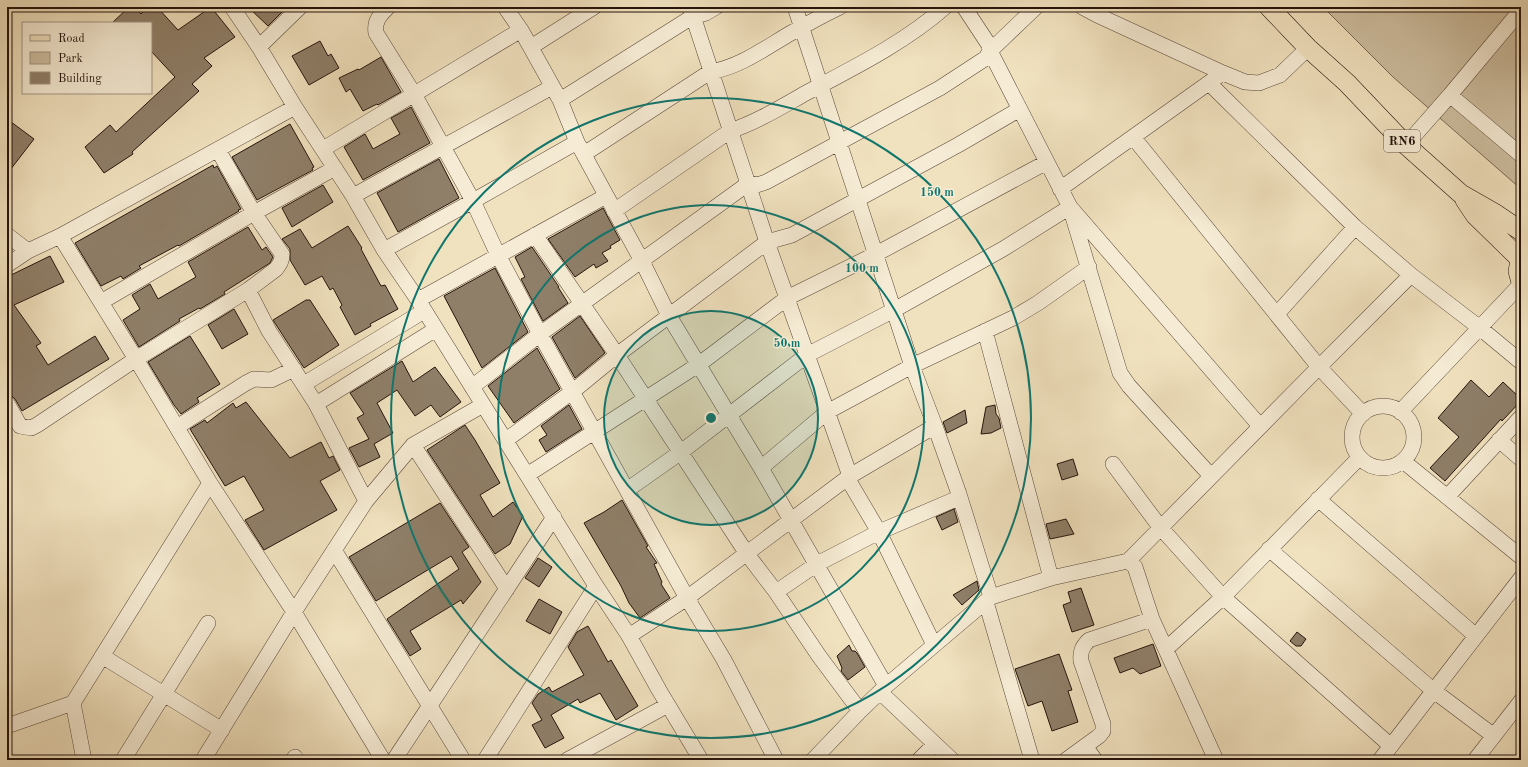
<svg xmlns="http://www.w3.org/2000/svg" width="1528" height="767" font-family="'Old Standard TT',serif">
	<style>
		.green { fill: #cebfa1; stroke: #7a6956 }
		.building { fill: #8f7f69; stroke: #25130c }
		.lines { fill: none; stroke-linecap: round; stroke-linejoin: round }
		.minor-casing { stroke: #584739; stroke-width: 16 }
		.major-casing { stroke: #25130c; stroke-width: 20 }
		.minor { stroke: #f6ecd5; stroke-width: 15 }
		.major { stroke: #f1e2bf; stroke-width: 19 }
		.ring { fill: none; stroke: #0f766e; stroke-width: 2 }
		.labels { text-anchor: middle; dominant-baseline: central; stroke-width: 3; stroke-linejoin: round; paint-order: stroke }
		.shield { fill: #f6ecd5; stroke: #645448; stroke-width: 1 }
		.shield-label { font-size: 13px; font-weight: bold; fill: #25130c }
		.centre { fill: #0f766e; stroke: #f6ecd5; stroke-width: 2 }
		.ring-label { font-size: 12px; text-anchor: middle; font-weight: bold; fill: #0f766e; stroke: #f6ecd5; stroke-width: 3; stroke-linejoin: round; paint-order: stroke }
	</style>
	<rect width="100%" height="100%" fill="#f1e2bf"/>
	<filter id="stains"><feTurbulence type="fractalNoise" baseFrequency=".005" numOctaves="4"/><feColorMatrix values="0 0 0 0 .2 0 0 0 0 .09 0 0 0 0 .02 0 0 0 .5 -.17"/></filter>
	<radialGradient id="worn" r=".72"><stop offset=".6" stop-color="#630" stop-opacity="0"/><stop offset="1" stop-color="#630" stop-opacity=".3"/></radialGradient>
	<!-- green -->
	<path class="green" d="M 1323,7 L 1521,7 L 1521,189 L 1393,77 Z"/>
	<!-- building -->
	<path class="building" d="M 129,7 L 135,7 L 141,14 L 148,7 L 157,7 L 178,30 L 211,7 L 235,37 L 204,58 L 212,66 L 192,84 L 199,91 L 132,152 L 133,154 L 104,173 L 85,147 L 110,125 L 116,132 L 175,77 L 151,51 L 151,23 L 112,23 Z
		M 248,7 L 287,7 L 268,26 Z
		M 320,41 L 328,56 L 331,54 L 339,68 L 309,85 L 292,56 Z
		M 381,57 L 401,92 L 378,105 L 377,104 L 363,111 L 350,89 L 346,92 L 339,78 L 358,69 L 359,70 Z
		M 411,107 L 430,143 L 363,180 L 344,147 L 365,134 L 373,149 L 400,134 L 391,118 Z
		M 7,119 L 34,139 L 7,174 Z
		M 290,124 L 314,167 L 312,168 L 313,170 L 257,200 L 232,157 Z
		M 439,159 L 459,198 L 398,232 L 377,193 Z
		M 213,165 L 214,168 L 217,166 L 241,209 L 238,210 L 239,211 L 179,246 L 178,245 L 139,266 L 141,268 L 123,279 L 121,276 L 101,286 L 75,243 Z
		M 323,185 L 333,202 L 292,227 L 282,208 Z
		M 603,208 L 620,240 L 610,246 L 611,248 L 602,253 L 608,261 L 596,268 L 594,264 L 575,277 L 548,239 Z
		M 348,226 L 362,248 L 361,249 L 381,286 L 385,285 L 398,309 L 370,324 L 371,326 L 355,335 L 340,307 L 342,305 L 333,288 L 330,290 L 322,276 L 305,285 L 290,260 L 290,249 L 282,239 L 300,229 L 312,248 Z
		M 248,227 L 262,250 L 266,247 L 273,257 L 270,263 L 224,292 L 225,294 L 200,309 L 199,308 L 179,319 L 180,321 L 139,347 L 123,320 L 140,309 L 132,295 L 150,284 L 158,299 L 196,277 L 188,262 Z
		M 532,247 L 559,287 L 558,287 L 568,303 L 543,321 L 521,279 L 525,277 L 515,257 Z
		M 50,256 L 64,282 L 14,305 L 41,343 L 36,346 L 48,365 L 95,336 L 109,359 L 22,411 L 15,399 L 7,392 L 7,277 Z
		M 495,268 L 528,332 L 482,368 L 444,296 Z
		M 306,300 L 310,300 L 339,345 L 304,368 L 273,320 Z
		M 234,309 L 248,334 L 222,349 L 208,325 Z
		M 580,316 L 605,353 L 575,378 L 552,337 Z
		M 190,336 L 220,384 L 197,398 L 199,402 L 181,414 L 174,405 L 148,362 Z
		M 537,348 L 560,389 L 514,423 L 488,386 Z
		M 402,361 L 413,382 L 435,367 L 461,402 L 440,417 L 431,405 L 415,416 L 397,390 L 377,403 L 393,433 L 374,444 L 380,457 L 359,467 L 349,448 L 369,439 L 357,418 L 364,414 L 350,393 Z
		M 1471,380 L 1489,397 L 1503,382 L 1521,399 L 1521,401 L 1502,421 L 1501,419 L 1445,481 L 1430,468 L 1459,437 L 1438,418 Z
		M 246,402 L 290,458 L 321,442 L 329,458 L 333,456 L 340,470 L 320,481 L 337,510 L 264,550 L 245,520 L 264,510 L 244,476 L 225,486 L 190,429 L 205,420 L 207,423 L 233,403 L 236,408 Z
		M 569,405 L 582,429 L 546,452 L 539,440 L 547,435 L 541,426 Z
		M 995,405 L 996,414 L 999,418 L 1001,428 L 991,433 L 981,434 L 986,407 Z
		M 965,410 L 967,423 L 947,433 L 943,422 Z
		M 465,425 L 475,440 L 500,483 L 480,495 L 493,517 L 513,502 L 523,516 L 510,544 L 495,554 L 427,450 Z
		M 1073,459 L 1078,475 L 1062,480 L 1057,464 Z
		M 622,500 L 648,546 L 646,547 L 657,563 L 654,564 L 662,582 L 661,584 L 670,598 L 640,618 L 629,603 L 621,586 L 584,523 L 604,512 Z
		M 440,503 L 469,547 L 462,552 L 481,582 L 463,604 L 461,600 L 410,631 L 421,649 L 410,656 L 387,619 L 459,569 L 451,556 L 376,601 L 349,557 Z
		M 954,509 L 958,522 L 942,530 L 936,517 Z
		M 1066,519 L 1074,534 L 1050,539 L 1046,524 Z
		M 538,558 L 552,567 L 539,587 L 525,578 Z
		M 977,581 L 979,590 L 962,605 L 953,595 Z
		M 1081,588 L 1094,625 L 1072,632 L 1063,605 L 1071,602 L 1068,592 Z
		M 539,599 L 562,612 L 550,634 L 526,621 Z
		M 588,626 L 608,662 L 611,660 L 638,706 L 616,720 L 600,693 L 580,703 L 578,699 L 551,715 L 564,738 L 545,748 L 532,725 L 542,720 L 532,703 L 538,694 L 549,687 L 552,692 L 584,675 L 568,647 L 577,632 Z
		M 1297,632 L 1306,639 L 1301,646 L 1296,646 L 1290,641 Z
		M 1153,644 L 1161,666 L 1140,674 L 1133,668 L 1120,673 L 1114,658 Z
		M 849,645 L 852,651 L 855,651 L 857,653 L 865,667 L 848,680 L 841,671 L 842,668 L 837,656 Z
		M 1059,654 L 1072,690 L 1068,691 L 1078,722 L 1052,731 L 1042,701 L 1028,706 L 1015,669 Z"/>
	<g class="lines">
		<!-- minor casing -->
		<g class="minor-casing">
			<path id="minor" d="M 232,7 L 259,47 L 295,107 L 353,196 L 384,250 L 418,300 L 596,586 L 629,636 L 659,690 L 701,760
				M 388,7 C 380,15 374,21 376,33 L 414,94 L 473,201 L 498,255 L 540,334 L 687,598 L 724,660 L 776,760
				M 505,7 L 521,30 L 560,100 L 577,142 L 642,261 L 669,316 L 761,468 L 886,686
				M 690,7 L 767,242 L 850,476 L 849,481 L 879,532 L 934,645
				M 795,7 L 912,366 L 935,426 L 959,494 L 991,597 L 886,686 L 860,711 L 813,760
				M 1036,7 L 990,51 L 1070,207 L 1120,373 L 1129,386 L 1211,476
				M 1082,7 L 1097,15 L 1102,7
				M 1097,15 L 1223,73 L 1245,82 L 1259,83 L 1280,75 L 1308,48
				M 259,47 L 300,7
				M 531,47 L 594,7
				M 1209,83 L 1355,227 L 1411,275 L 1480,328 L 1521,362
				M 1450,95 L 1521,155
				M 560,100 L 692,17 L 706,13 L 716,7
				M 1133,137 L 1319,367 L 1363,414
				M 1406,145 L 1450,95 L 1521,10
				M 323,149 L 521,30
				M 584,154 L 710,72 C 740,67 765,48 791,33 C 807,24 823,15 840,7
				M 1060,189 L 1217,77
				M 353,196 L 552,87
				M 614,211 L 730,131 C 757,122 781,107 806,93 C 853,68 904,43 945,7
				M 7,235 L 28,251
				M 535,235 L 617,355 L 747,554 L 776,592 L 819,656 L 860,711
				M 60,236 L 136,359 L 210,483 L 294,612 L 383,760
				M 384,250 L 473,201 L 577,142
				M 7,265 L 28,251 L 60,236 L 295,107
				M 248,290 L 269,331 L 316,404 L 366,501
				M 418,300 L 606,196
				M 101,302 L 254,213 L 335,168
				M 1277,314 L 1355,227
				M 985,331 L 1051,578
				M 304,384 L 424,311
				M 472,387 L 540,334 L 749,183 L 757,185 L 766,182 L 940,88 L 986,58 L 990,51 L 989,45 L 964,7
				M 7,403 L 20,426 L 31,428 L 37,425 L 136,359 L 248,290 L 276,269 C 280,264 282,261 282,254 L 254,213 L 218,150
				M 316,404 L 436,329
				M1352 437a31 31 0 1 1 62 0a31 31 0 1 1-62 0Z
				M 1400,412 L 1521,284
				M 177,427 L 246,383 L 254,379 L 271,380 L 294,369
				M 506,440 L 572,392 L 617,355 L 767,242 L 792,235 L 958,145 L 1020,109
				M 1499,440 L 1521,459
				M 413,445 L 507,589
				M 1403,461 L 1521,557
				M 1113,464 L 1160,527 L 1223,597 L 1391,746
				M 761,468 L 827,412 L 912,366 L 1013,318 L 1038,303 L 1089,267
				M 527,475 L 698,365 L 787,298 L 876,254 L 1047,162
				M 627,490 L 681,452 L 807,355 L 894,310 L 1003,249 L 1070,207 L 1260,426
				M 1447,497 L 1521,417
				M 1318,499 L 1476,636
				M 1269,549 L 1434,691 L 1494,736
				M 334,550 L 463,760
				M 1128,561 L 1319,367 L 1411,275
				M 776,592 L 817,564 L 879,532 L 956,499 L 959,494
				M 991,597 L 1051,578 L 1128,561 L 1135,567 L 1152,619 L 1216,760
				M 986,602 L 1032,760
				M 629,636 L 687,598 L 850,476 L 935,426
				M 1166,649 L 1223,597 L 1359,458
				M 102,656 L 222,730
				M 880,692 L 952,760
				M 73,703 L 84,760
				M 7,726 L 73,703 L 210,483
				M 1085,746 L 1095,760
				M 123,760 L 208,623
				M 203,760 L 294,612 L 366,501 L 413,445 L 483,405
				M 293,760 L 295,757
				M 394,760 L 554,517
				M 485,760 L 596,586
				M 567,760 L 668,705
				M 919,760 L 935,744
				M 1066,760 L 1099,736 L 1103,731 L 1103,724 L 1081,661 C 1080,652 1082,647 1089,640 L 1152,619
				M 1380,760 L 1521,578
				M 1475,760 L 1521,701"/>
		</g>
		<!-- major casing -->
		<g class="major-casing">
			<path id="major" d="M 1269,7 L 1308,48 L 1347,83 L 1406,145 L 1461,194 L 1496,214 L 1521,231
				M 1465,200 L 1475,215 L 1520,259
				M 1521,257 L 1518,271 L 1521,282"/>
		</g>
		<!-- minor -->
		<use href="#minor" class="minor"/>
		<!-- major -->
		<use href="#major" class="major"/>
	</g>
	<!-- distance rings -->
	<circle cx="711" cy="418" r="107" fill="#0f766e" fill-opacity=".12"/>
	<g class="ring">
		<circle cx="711" cy="418" r="107"/>
		<circle cx="711" cy="418" r="213"/>
		<circle cx="711" cy="418" r="320"/>
	</g>
	<g class="labels">
		<!-- shield labels -->
		<rect class="shield" x="1384" y="130" width="36" height="22" rx="3"/>
		<g class="shield-label">
			<text x="1402" y="141">RN6</text>
		</g>
	</g>
	<circle cx="711" cy="418" r="6" class="centre"/>
	<g class="ring-label">
		<text x="937" y="196">150 m</text>
		<text x="862" y="272">100 m</text>
		<text x="787" y="347">50 m</text>
	</g>
	<!-- margin -->
	<rect width="1528" height="767" fill="none" stroke="#f1e2bf" stroke-width="24"/>
	<rect x="8" y="8" width="1512" height="751" fill="none" stroke="#25130c" stroke-width="2"/>
	<rect x="12" y="12" width="1504" height="743" fill="none" stroke="#25130c"/>
	<!-- legend -->
	<rect x="22" y="22" width="130" height="72" fill="#f6ecd5" stroke="#a29585"/>
	<rect x="30" y="35" width="20" height="6" fill="#f1e2bf" stroke="#a29585"/>
	<text x="58" y="42" font-size="12" fill="#25130c">Road</text>
	<rect x="30" y="52" width="20" height="12" fill="#cebfa1" stroke="#a29585"/>
	<text x="58" y="62" font-size="12" fill="#25130c">Park</text>
	<rect x="30" y="72" width="20" height="12" fill="#8f7f69" stroke="#a29585"/>
	<text x="58" y="82" font-size="12" fill="#25130c">Building</text>
	<rect width="100%" height="100%" filter="url(#stains)"/>
	<rect width="100%" height="100%" fill="url(#worn)"/>
</svg>
